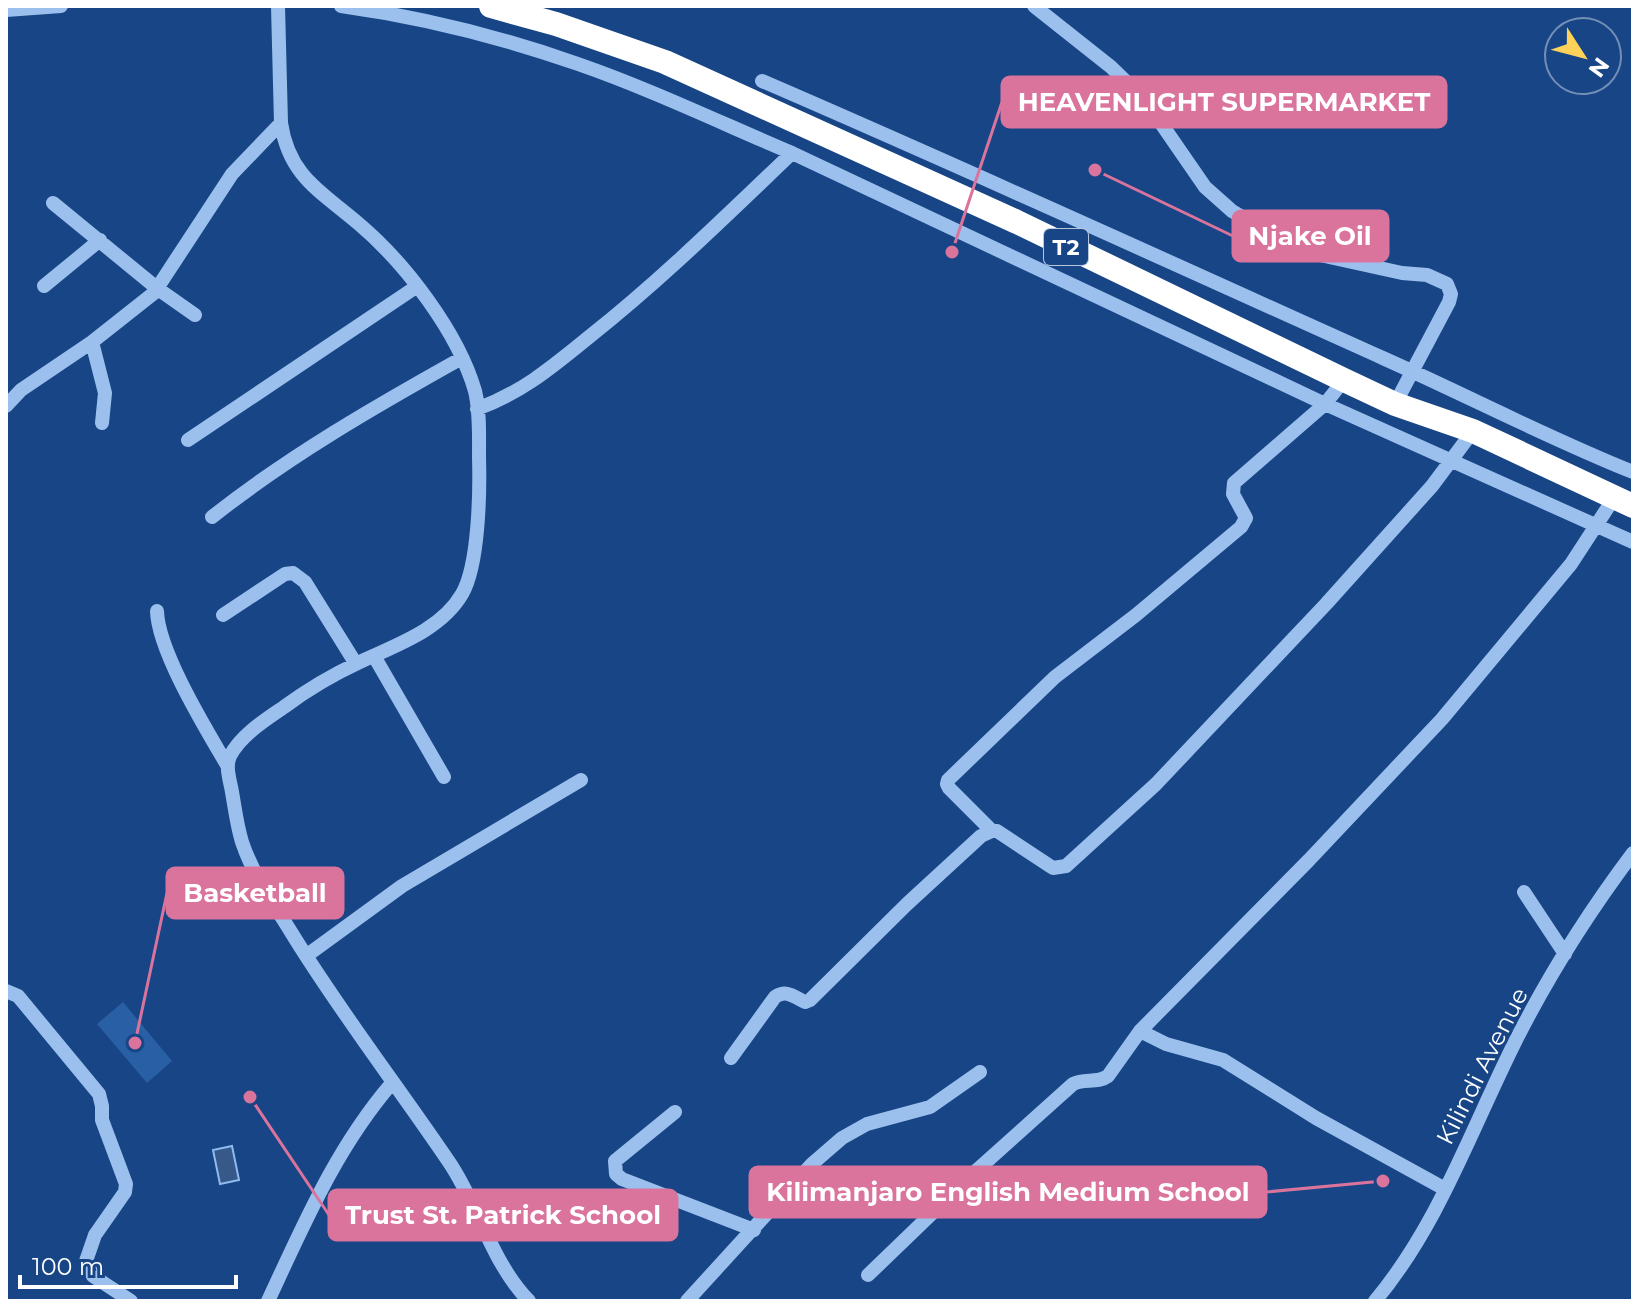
<svg xmlns="http://www.w3.org/2000/svg" width="1639" height="1307" font-family="Montserrat,sans-serif">
	<style>
		.green { fill: #295fa5 }
		.water { fill: #365989; stroke: #8ebaf0; stroke-width: 2 }
		.lines { fill: none; stroke-linecap: round; stroke-linejoin: round }
		.minor { stroke: #9cc0ed; stroke-width: 14 }
		.highway { stroke: #fff; stroke-width: 24 }
		.labels { text-anchor: middle; dominant-baseline: central; stroke-width: 6; stroke-linejoin: round; paint-order: stroke }
		.shield { fill: #174586; stroke: #b9c7db; stroke-width: 2 }
		.shield-label { font-size: 22px; font-weight: bold; fill: #fff }
		.street-label { font-size: 24px; fill: #fff; stroke: #174586 }
		.leader { fill: none; stroke: #da749d; stroke-width: 3 }
		.callout-dot { fill: #da749d; stroke: #174586; stroke-width: 3 }
		.callout { fill: #da749d; stroke: #da749d; stroke-width: 3 }
		.callout-label { font-size: 26px; text-anchor: middle; font-weight: bold; fill: #fff }
	</style>
	<rect width="100%" height="100%" fill="#174586"/>
	<!-- green -->
	<path class="green" d="M 123,1002 L 172,1061 L 147,1083 L 97,1024 Z"/>
	<!-- water -->
	<path class="water" d="M 232,1146 L 239,1180 L 220,1184 L 213,1150 Z"/>
	<g class="lines">
		<!-- minor -->
		<path class="minor" d="M 278,6 L 281,123 C 289,177 322,192 359,224 C 405,263 458,332 475,391 C 480,411 479,436 479,457 C 480,491 479,565 462,594 C 441,630 396,645 360,662 C 334,674 307,690 284,707 C 265,720 241,735 230,756 C 225,767 230,780 232,792 C 235,809 237,826 242,842 C 253,875 273,903 291,932 C 340,1012 397,1085 449,1162 C 479,1206 491,1262 529,1301
			M 341,6 C 421,17 501,37 578,64 C 650,89 721,123 792,153 L 1325,404 L 1633,542
			M 1034,6 L 1111,67 L 1145,100 L 1205,187 L 1232,211 L 1282,241 L 1311,253 L 1402,273 L 1427,275 L 1447,284 L 1451,294 L 1449,302 L 1395,404
			M 6,10 L 61,6
			M 762,81 C 971,171 1178,266 1385,359 C 1468,396 1548,438 1633,472
			M 53,203 L 158,289 L 195,315
			M 44,286 L 100,240
			M 92,342 L 105,393 L 102,423
			M 6,406 L 21,390 L 92,342 L 154,293 L 232,174 L 281,123
			M 477,409 C 523,392 552,367 589,337 C 661,280 726,216 792,153
			M 188,440 L 416,287
			M 212,517 C 289,456 376,406 462,358
			M 157,611 C 158,651 206,729 227,765
			M 223,615 L 285,574 L 293,573 L 305,582 L 356,664
			M 374,656 L 444,777
			M 992,831 L 949,788 L 947,784 L 948,780 L 1055,677 L 1136,615 L 1241,527 L 1246,518 L 1233,494 L 1234,483 L 1325,404 L 1344,380
			M 1524,892 L 1565,954
			M 306,956 L 402,886 L 581,780
			M 6,991 L 18,996 L 99,1094 L 102,1106 L 102,1120 L 126,1184 L 125,1192 L 95,1235 L 86,1261 L 93,1276 L 131,1301
			M 1140,1031 L 1166,1044 L 1223,1060 L 1316,1118 L 1445,1189
			M 731,1058 L 775,997 C 787,989 794,997 805,1002 L 810,1000 L 907,904 L 981,836 L 992,831 L 997,831 L 1053,868 L 1066,866 L 1156,784 L 1326,604 L 1432,486 L 1473,431
			M 675,1112 L 615,1161 L 616,1174 L 622,1179 L 754,1230
			M 868,1275 L 976,1171 L 1073,1084 C 1085,1078 1097,1084 1108,1076 L 1140,1031 L 1309,860 L 1442,719 L 1571,564 L 1614,498
			M 268,1301 C 304,1224 336,1148 392,1083
			M 687,1301 L 812,1164 L 842,1138 L 867,1124 L 930,1107 L 980,1072
			M 1375,1301 C 1438,1226 1471,1130 1514,1044 C 1547,978 1588,913 1633,853"/>
		<!-- highway -->
		<path class="highway" d="M 491,6 L 556,24 L 665,62 L 1017,222 L 1344,380 L 1395,404 L 1473,431 L 1633,506"/>
	</g>
	<g class="labels">
		<!-- shield labels -->
		<rect class="shield" x="1044" y="229" width="44" height="36" rx="6"/>
		<g class="shield-label">
			<text x="1066" y="247">T2</text>
		</g>
		<!-- street labels -->
		<g class="street-label">
			<text transform="translate(1482 1066) rotate(-63)">Kilindi Avenue</text>
		</g>
	</g>
	<!-- callouts -->
	<path class="leader" d="M952 252L1002 102M1095 170L1233 236M135 1043L167 893M1383 1181L1266 1192M250 1097L329 1215"/>
	<g class="callout-dot">
		<circle cx="952" cy="252" r="8"/>
		<circle cx="1095" cy="170" r="8"/>
		<circle cx="135" cy="1043" r="8"/>
		<circle cx="1383" cy="1181" r="8"/>
		<circle cx="250" cy="1097" r="8"/>
	</g>
	<g class="callout">
		<rect x="1002" y="77" width="444" height="50" rx="8"/>
		<rect x="1233" y="211" width="155" height="50" rx="8"/>
		<rect x="167" y="868" width="176" height="50" rx="8"/>
		<rect x="750" y="1167" width="516" height="50" rx="8"/>
		<rect x="329" y="1190" width="348" height="50" rx="8"/>
	</g>
	<g class="callout-label">
		<text x="1224" y="111">HEAVENLIGHT SUPERMARKET</text>
		<text x="1310" y="245">Njake Oil</text>
		<text x="255" y="902">Basketball</text>
		<text x="1008" y="1201">Kilimanjaro English Medium School</text>
		<text x="503" y="1224">Trust St. Patrick School</text>
	</g>
	<!-- border -->
	<rect width="1639" height="1307" fill="none" stroke="#ffffff" stroke-width="16"/>
	<!-- north arrow -->
	<g transform="translate(1583 56) rotate(126)"><circle r="38" fill="#174586" stroke="#748fb6" stroke-width="2"/>
	<path d="M0-6L14 30L0 20L-14 30Z" fill="#ffd259"/>
	<text y="-12" font-size="22" font-weight="bold" text-anchor="middle" fill="#ffffff">N</text>
	</g>
	<!-- scale -->
	<path d="M20 1275v12h216v-12" fill="none" stroke="#ffffff" stroke-width="4"/>
	<text x="32" y="1275" font-size="24" fill="#ffffff" stroke="#174586" stroke-width="6" paint-order="stroke">100 m</text>
</svg>
